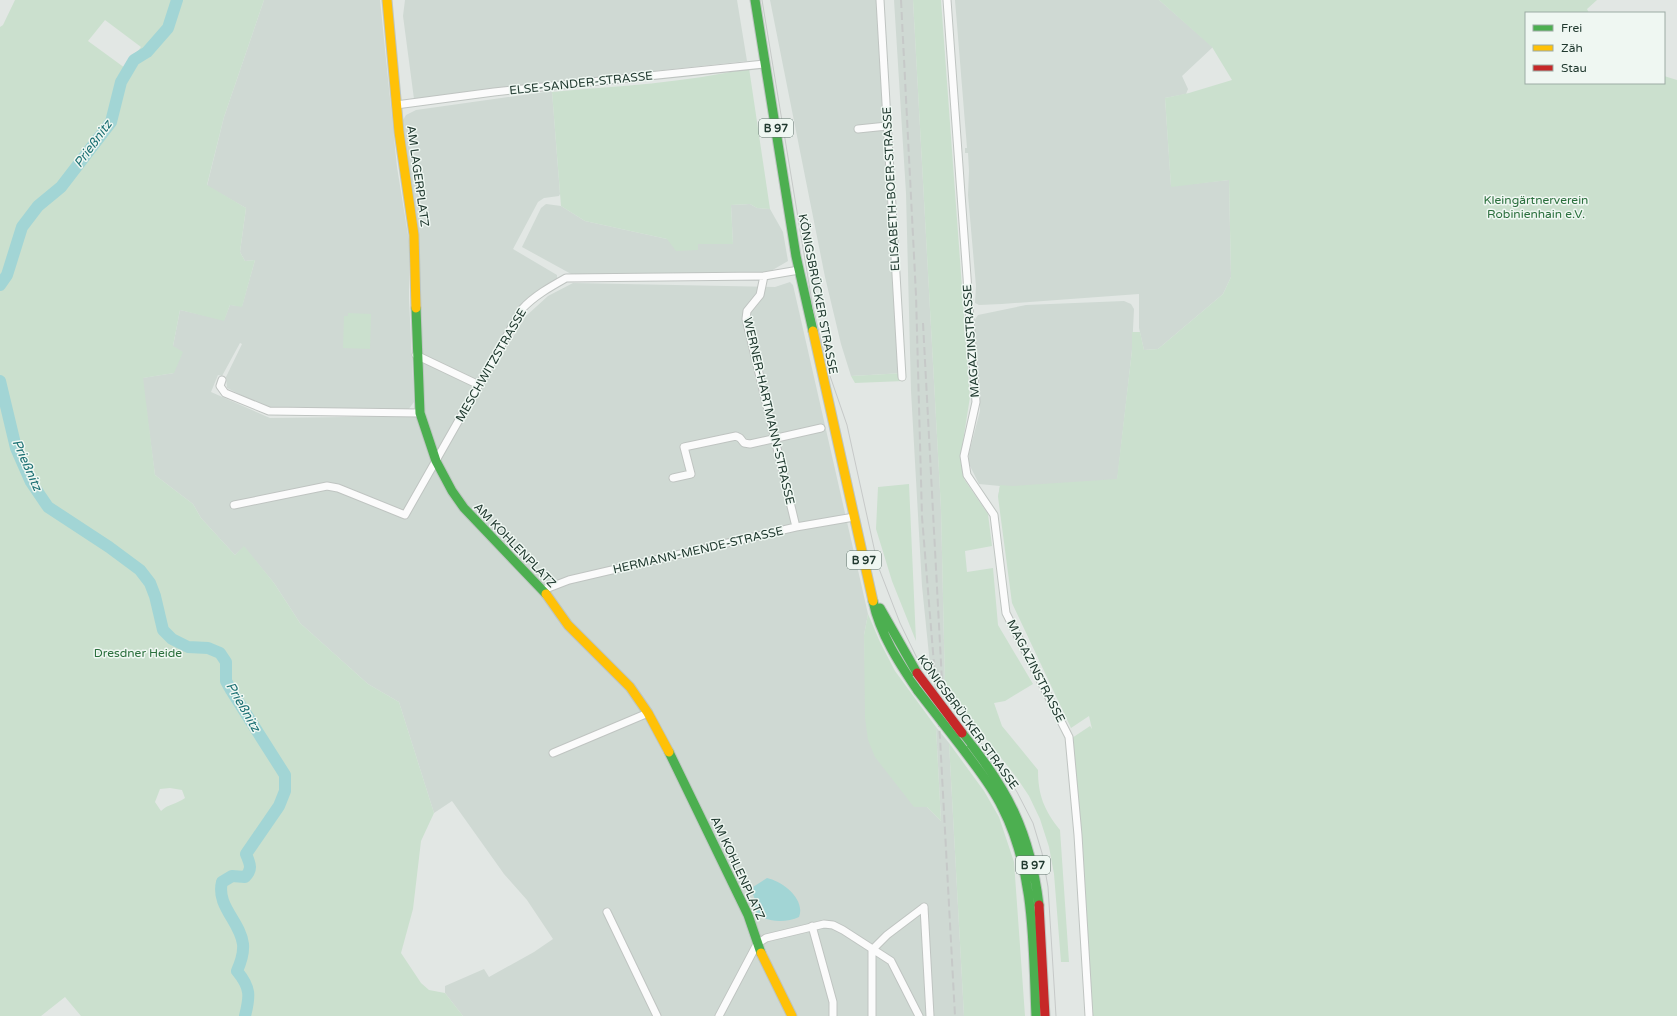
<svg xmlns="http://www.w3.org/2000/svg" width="1677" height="1016" font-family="'Varela Round',sans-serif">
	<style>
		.built { fill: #cfd9d3 }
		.green { fill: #cbe0ce; fill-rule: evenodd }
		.water { fill: #a2d5d5 }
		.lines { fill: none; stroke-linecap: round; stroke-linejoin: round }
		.river { stroke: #a2d5d5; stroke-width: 12 }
		.street-casing { stroke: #bfc4c1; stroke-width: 9 }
		.fast-casing { stroke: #bdc5c1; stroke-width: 11 }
		.slow-casing { stroke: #bdc5c1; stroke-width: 11 }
		.jam-casing { stroke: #bdc5c1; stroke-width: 11 }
		.street { stroke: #fbfbfb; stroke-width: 7 }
		.fast { stroke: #4caf50; stroke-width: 9 }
		.slow { stroke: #ffc107; stroke-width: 9 }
		.jam { stroke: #c62828; stroke-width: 9 }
		.tram { stroke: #c6c9c8; stroke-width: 1 }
		.rail { stroke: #c6c9c8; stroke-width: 2; stroke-dasharray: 8 4; stroke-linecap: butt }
		.fast-bridge-casing { stroke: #bbc3c0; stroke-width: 11; stroke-linecap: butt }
		.jam-bridge-casing { stroke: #bbc3c0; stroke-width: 11; stroke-linecap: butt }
		.fast-bridge { stroke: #4caf50; stroke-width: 9 }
		.jam-bridge { stroke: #c62828; stroke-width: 9 }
		.labels { text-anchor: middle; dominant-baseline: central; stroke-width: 3; stroke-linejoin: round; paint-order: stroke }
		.shield { fill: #eff7f2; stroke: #5e726a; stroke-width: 1 }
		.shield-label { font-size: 11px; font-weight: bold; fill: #20392f }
		.street-label { font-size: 12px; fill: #20392f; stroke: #eff7f2 }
		.park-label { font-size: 12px; fill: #2b6f3d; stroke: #eff7f2 }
		.water-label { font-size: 13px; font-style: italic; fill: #1c7073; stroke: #eff7f2 }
	</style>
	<rect width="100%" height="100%" fill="#e2e7e4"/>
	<!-- built -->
	<path class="built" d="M 264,0 L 380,0 L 397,167 L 409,241 L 409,299 L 414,402 L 408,410 L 269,409 L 227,388 L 226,377 L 242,344 L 240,343 L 222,376 L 218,375 L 211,392 L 270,418 L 418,416 L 435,464 L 526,316 L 548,296 L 573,283 L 775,287 L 790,282 L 793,285 L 868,614 L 864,635 L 865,663 L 927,807 L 941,821 L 936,727 L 949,743 L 964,1016 L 463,1016 L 445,993 L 445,986 L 484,969 L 489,977 L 534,952 L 553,939 L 527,900 L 504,874 L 452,801 L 434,813 L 399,702 L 368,684 L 300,623 L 274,583 L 244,547 L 235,555 L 201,518 L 193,504 L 155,475 L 142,378 L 174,373 L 173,346 L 180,310 L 224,320 L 230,305 L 242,306 L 255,260 L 245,261 L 240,252 L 246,208 L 207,186 L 224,117 Z
		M 405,0 L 737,0 L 747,61 L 590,78 L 414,99 L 403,16 Z
		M 770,0 L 882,0 L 904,373 L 851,376 L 841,344 L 825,277 Z
		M 894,0 L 913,0 L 941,509 L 945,687 L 930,665 L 922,586 L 911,391 L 906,193 Z
		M 955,0 L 1159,0 L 1213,47 L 1182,76 L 1188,89 L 1186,94 L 1165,98 L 1171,186 L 1229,180 L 1231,277 L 1223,294 L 1158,349 L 1144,350 L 1139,328 L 1139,294 L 1002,304 L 979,305 L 975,303 L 976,286 L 968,195 L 969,171 L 968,153 L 965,153 L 965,148 L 967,148 Z
		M 552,91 L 560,194 L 559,196 L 544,198 L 538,202 L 513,249 L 557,275 L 557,281 L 528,301 L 436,454 L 422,413 L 418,229 L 407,164 L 403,120 L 406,115 L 416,110 Z
		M 546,204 L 561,206 L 585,221 L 667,239 L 698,249 L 698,244 L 733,244 L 731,205 L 750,204 L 757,208 L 770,209 L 783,232 L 788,261 L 764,275 L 573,275 L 522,247 L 541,208 Z
		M 1124,301 L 1131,304 L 1134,309 L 1132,350 L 1116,491 L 998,497 L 1000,486 L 979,484 L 969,464 L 969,453 L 980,411 L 980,388 L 974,321 L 978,315 L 1026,305 Z"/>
	<!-- green -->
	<path class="green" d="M 15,0 L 264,0 L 224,117 L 207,185 L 246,208 L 240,252 L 245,261 L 255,260 L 242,307 L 230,305 L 224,321 L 180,310 L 173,346 L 183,352 L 174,373 L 143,378 L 155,475 L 193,504 L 201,518 L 235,555 L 244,546 L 274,583 L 300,623 L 368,684 L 399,702 L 434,813 L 421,841 L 413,909 L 401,953 L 421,983 L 429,990 L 445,993 L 463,1016 L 81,1016 L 65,997 L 41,1016 L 0,1016 L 0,27 L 3,25 ZM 105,20 L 141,47 L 125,68 L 88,41 ZM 170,788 L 182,790 L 185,798 C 177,804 168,804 161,811 L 155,802 L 160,789 Z
		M 913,0 L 941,0 L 970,397 L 961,454 L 964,479 L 988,514 L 992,546 L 965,551 L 967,572 L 993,568 L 998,625 L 1033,684 L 1005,701 L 994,703 L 1002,726 L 1038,770 C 1038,795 1044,810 1060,830 L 1069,962 L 1061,962 L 1054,874 L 1049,847 L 1040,819 L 1029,796 L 1017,778 L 945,687 L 941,509 Z
		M 1159,0 L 1597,0 L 1587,9 L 1589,13 L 1526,13 L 1526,83 L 1664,83 L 1664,76 L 1677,80 L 1677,1016 L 1090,1016 L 1072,738 L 1090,726 L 1092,729 L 1089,716 L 1071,728 L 1012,603 L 998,497 L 1000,485 L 1013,486 L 1117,479 L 1132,350 L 1132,332 L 1140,332 L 1144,350 L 1158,349 L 1223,294 L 1231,277 L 1229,180 L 1171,187 L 1165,98 L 1189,93 L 1232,80 L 1212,47 Z
		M 749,68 L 770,209 L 757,208 L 750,204 L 731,205 L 733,244 L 698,244 L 698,250 L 676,251 L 667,239 L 585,221 L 561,206 L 552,92 C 618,86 685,83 749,68 Z
		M 348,313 L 371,314 L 370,349 L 343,348 L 344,316 L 348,316 Z
		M 904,373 L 904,381 L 855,383 L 851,376 Z
		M 909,484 L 916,641 L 892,581 L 876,529 L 878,487 Z
		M 868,614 L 880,642 L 895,671 L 936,727 L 941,821 L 927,807 L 914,807 L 875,757 L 868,740 L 865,718 L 864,635 Z
		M 949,743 L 984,791 L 999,817 L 1014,862 L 1025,1016 L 964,1016 Z"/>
	<!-- water -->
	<path class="water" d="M 767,878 C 782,881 806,899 799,917 C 786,923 764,923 755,911 L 755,900 L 752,891 L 753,887 Z"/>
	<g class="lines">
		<!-- river -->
		<path class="river" d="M 0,285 L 7,275 L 22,227 L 38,206 L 61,187 L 111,122 L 121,82 L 134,60 L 147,52 L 168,28 L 177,0
			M 0,381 L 16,448 L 31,482 L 48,507 L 109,547 L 140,570 L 150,583 L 155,596 L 163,630 L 172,639 L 188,647 L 208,648 L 220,653 L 226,662 L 226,681 L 231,690 L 285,775 L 285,791 L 279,806 L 246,854 C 250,864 253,869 245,877 L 232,876 L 222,882 C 216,906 240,921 243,944 C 244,954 241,962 237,971 C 251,988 250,996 245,1016"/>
		<!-- street casing -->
		<g class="street-casing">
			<path id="street" d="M 880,0 L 902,377
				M 947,0 L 976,402 L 964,456 L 967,475 L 994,515 L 1006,613 L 1069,737 L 1078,835 L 1089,1016
				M 396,105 L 494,92 L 765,64
				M 858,129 L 887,126
				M 764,276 L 760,295 L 747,311 L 746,319 L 796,527
				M 416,355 L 479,385
				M 222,380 L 220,386 L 225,393 L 269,411 L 420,413
				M 673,478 L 691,474 L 684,447 L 736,436 L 740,438 L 744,443 L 750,444 L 821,428
				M 234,505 L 327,486 L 338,488 L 405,515 L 522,309 C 534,296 550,287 566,278 L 764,276 L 799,270
				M 543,590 L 569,580 L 796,527 L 854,517
				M 553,753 L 648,713
				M 924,907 L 930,1016
				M 607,912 L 657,1016
				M 812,926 L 833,1002 L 833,1016
				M 719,1016 L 757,944 L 766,938 L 824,924 L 833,925 L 843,930 L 891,961 L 919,1016
				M 872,1016 L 872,950 L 887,935 L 924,907"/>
		</g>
		<!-- fast casing -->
		<g class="fast-casing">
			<path id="fast" d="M 755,0 L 796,256 L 813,331
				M 416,308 L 420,413 L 436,461 L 452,491 L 464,508 L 546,594
				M 873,601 C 880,634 899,663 918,691
				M 880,608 L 917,673
				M 962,733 C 1008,789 1030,832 1039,905
				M 963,749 C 977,768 992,786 1002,807 C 1035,871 1033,946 1036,1016
				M 669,752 L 748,915 L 761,953"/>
		</g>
		<!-- slow casing -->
		<g class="slow-casing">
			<path id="slow" d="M 387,0 L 399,132 L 414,235 L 416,308
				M 813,331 L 873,601
				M 546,594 L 568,625 L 630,687 L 648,713 L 669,752
				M 761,953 L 792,1016"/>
		</g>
		<!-- jam casing -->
		<g class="jam-casing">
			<path id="jam" d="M 1039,905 L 1045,1016"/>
		</g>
		<!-- street -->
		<use href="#street" class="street"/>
		<!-- fast -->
		<use href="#fast" class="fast"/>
		<!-- slow -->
		<use href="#slow" class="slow"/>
		<!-- jam -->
		<use href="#jam" class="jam"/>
		<!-- tram -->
		<path class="tram" d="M 762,0 L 813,308 L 829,373 L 847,425 L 878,566 L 900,623 L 916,656 L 945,698 L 1004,772 L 1017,792 L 1033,823 L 1042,853 L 1048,887 L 1056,1016"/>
		<!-- rail -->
		<path class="rail" d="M 901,0 L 916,295 L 922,517 L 940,738 L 955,1016
			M 923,323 L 942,682"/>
		<!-- fast-bridge casing -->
		<g class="fast-bridge-casing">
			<path id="fast-bridge" d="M 918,691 L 963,749"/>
		</g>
		<!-- jam-bridge casing -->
		<g class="jam-bridge-casing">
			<path id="jam-bridge" d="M 917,673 L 962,733"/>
		</g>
		<!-- fast-bridge -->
		<use href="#fast-bridge" class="fast-bridge"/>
		<!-- jam-bridge -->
		<use href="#jam-bridge" class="jam-bridge"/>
	</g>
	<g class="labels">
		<!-- shield labels -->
		<g class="shield">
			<rect x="759" y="119" width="34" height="18" rx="3"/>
			<rect x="847" y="551" width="34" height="18" rx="3"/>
			<rect x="1016" y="856" width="34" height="18" rx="3"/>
		</g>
		<g class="shield-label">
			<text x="776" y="128">B 97</text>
			<text x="864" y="560">B 97</text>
			<text x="1033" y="865">B 97</text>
		</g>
		<!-- street labels -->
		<g class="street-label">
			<text transform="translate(581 83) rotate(-6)">ELSE-SANDER-STRASSE</text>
			<text transform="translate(418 176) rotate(82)">AM LAGERPLATZ</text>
			<text transform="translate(891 189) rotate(-93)">ELISABETH-BOER-STRASSE</text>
			<text transform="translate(818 294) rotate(79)">KÖNIGSBRÜCKER STRASSE</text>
			<text transform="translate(971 341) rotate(-94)">MAGAZINSTRASSE</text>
			<text transform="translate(491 365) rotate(-60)">MESCHWITZSTRASSE</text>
			<text transform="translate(769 411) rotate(77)">WERNER-HARTMANN-STRASSE</text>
			<text transform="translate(515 545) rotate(46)">AM KOHLENPLATZ</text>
			<text transform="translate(698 550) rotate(-13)">HERMANN-MENDE-STRASSE</text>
			<text transform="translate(1036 671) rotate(63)">MAGAZINSTRASSE</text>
			<text transform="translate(968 722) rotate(54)">KÖNIGSBRÜCKER STRASSE</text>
			<text transform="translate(738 868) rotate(65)">AM KOHLENPLATZ</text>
		</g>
		<!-- park labels -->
		<g class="park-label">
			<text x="1536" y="200">Kleingärtnerverein<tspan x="1536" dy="14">Robinienhain e.V.</tspan></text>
			<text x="138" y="653">Dresdner Heide</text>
		</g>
		<!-- water labels -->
		<g class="water-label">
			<text transform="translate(93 144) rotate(-54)">Prießnitz</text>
			<text transform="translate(27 465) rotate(66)">Prießnitz</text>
			<text transform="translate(243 707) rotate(60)">Prießnitz</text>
		</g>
	</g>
	<!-- legend -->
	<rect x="1525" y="12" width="140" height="72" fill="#eff7f2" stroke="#9caba4"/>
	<rect x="1533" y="25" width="20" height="6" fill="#4caf50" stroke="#9caba4"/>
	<text x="1561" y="32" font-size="12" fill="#20392f">Frei</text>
	<rect x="1533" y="45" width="20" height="6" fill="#ffc107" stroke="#9caba4"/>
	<text x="1561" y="52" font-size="12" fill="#20392f">Zäh</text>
	<rect x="1533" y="65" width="20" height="6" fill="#c62828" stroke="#9caba4"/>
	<text x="1561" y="72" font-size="12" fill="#20392f">Stau</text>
</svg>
